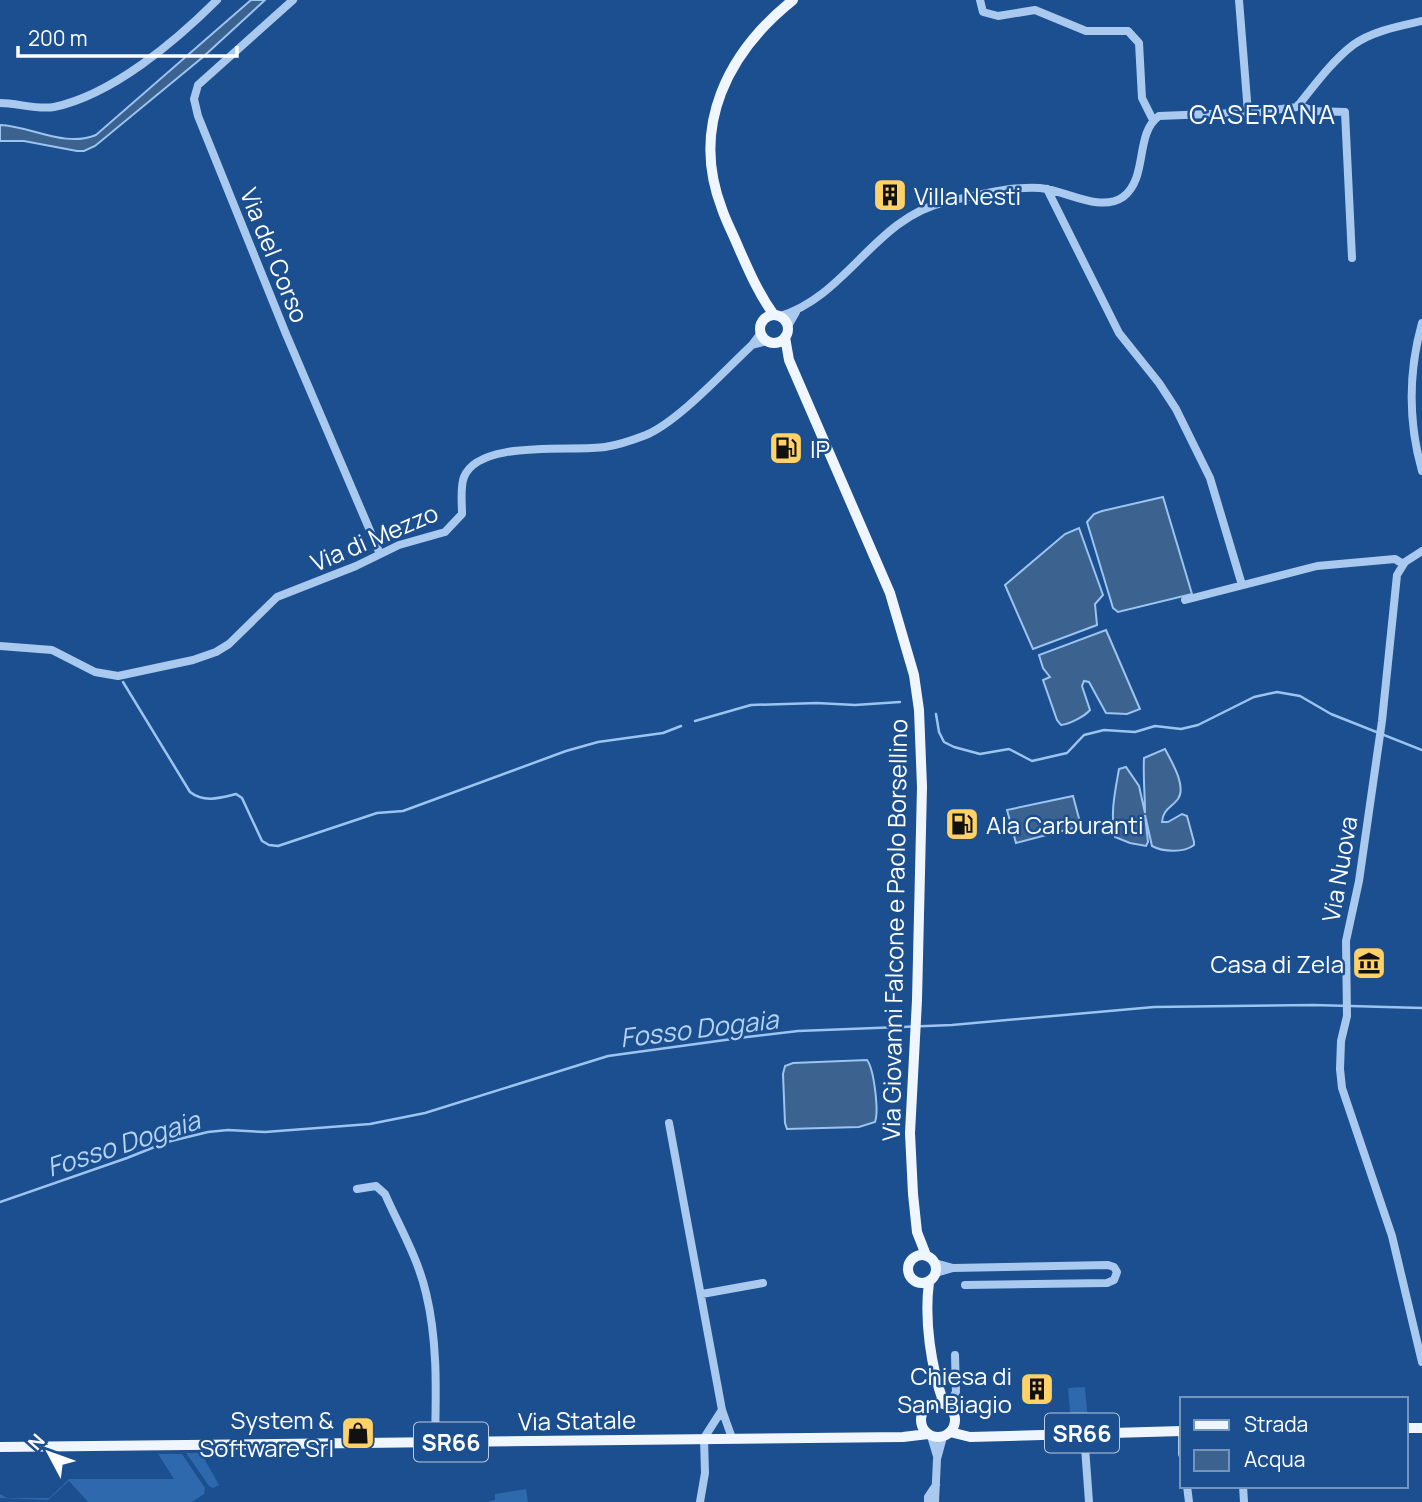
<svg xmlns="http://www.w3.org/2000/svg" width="1422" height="1502" font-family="Manrope,sans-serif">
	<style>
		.green { fill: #2e69ad }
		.water { fill: #3c6290; stroke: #9cc4f0; stroke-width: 2 }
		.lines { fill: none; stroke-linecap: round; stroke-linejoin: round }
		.stream { stroke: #9cc4f0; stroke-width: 2.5 }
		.minor { stroke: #a9c9ee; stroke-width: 8 }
		.major { stroke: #f0f6ff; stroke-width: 10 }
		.labels { text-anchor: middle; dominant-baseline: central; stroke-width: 5; stroke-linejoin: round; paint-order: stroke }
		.shield { fill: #1b4f8f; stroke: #bbcadd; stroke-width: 2 }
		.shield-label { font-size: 23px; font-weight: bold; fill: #fff }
		.poi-label { font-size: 24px; fill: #fff; stroke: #1b4f8f; text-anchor: start }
		.street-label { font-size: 24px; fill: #fff; stroke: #1b4f8f }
		.neighbourhood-label { font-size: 26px; letter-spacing: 2px; fill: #fff; stroke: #1b4f8f }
		.water-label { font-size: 26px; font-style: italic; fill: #b5d3f5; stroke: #1b4f8f }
	</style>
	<rect width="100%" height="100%" fill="#1b4f8f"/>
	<!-- green -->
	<path class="green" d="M 1085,1387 L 1088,1421 L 1071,1422 L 1068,1388 Z
		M 186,1453 L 201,1453 L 219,1485 L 213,1488 L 209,1486 Z
		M 158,1454 L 182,1454 L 205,1488 L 204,1494 L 192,1502 L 88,1502 L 69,1481 L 48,1500 L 0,1498 L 0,1494 L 7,1498 L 49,1498 L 69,1479 L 174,1479 Z
		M 526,1489 L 528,1502 L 487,1502 L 495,1500 L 495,1494 Z"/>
	<!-- water -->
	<path class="water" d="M 251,0 L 265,0 L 203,57 L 95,146 L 84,151 L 77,151 L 24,141 L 0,141 L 0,125 C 31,126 65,148 96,135 Z
		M 1163,497 L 1192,594 L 1118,612 L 1113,608 L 1087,522 L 1094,514 L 1102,511 Z
		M 1079,528 L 1103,595 L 1095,604 L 1097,625 L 1033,649 L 1005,585 L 1065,534 Z
		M 1106,630 L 1140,709 L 1127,714 L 1106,713 L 1089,682 L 1084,681 L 1082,686 L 1090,710 C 1085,716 1070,724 1061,725 L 1057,720 L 1043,680 L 1050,677 L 1043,668 L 1039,655 Z
		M 1165,749 C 1171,761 1187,786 1178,799 C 1171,808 1163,809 1162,822 L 1168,822 L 1182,814 L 1187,816 L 1194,842 L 1194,845 C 1184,853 1163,852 1152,846 L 1145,815 L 1148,842 L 1146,846 L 1130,843 L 1115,837 C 1110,813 1115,792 1119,769 L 1126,767 L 1139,786 L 1145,813 C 1145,795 1143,776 1144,758 Z
		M 1073,796 L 1081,826 L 1016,843 L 1007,810 Z
		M 867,1060 C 874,1069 879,1111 875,1122 L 859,1127 L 787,1129 L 785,1123 L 783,1074 L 785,1066 L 793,1063 Z"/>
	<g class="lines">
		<!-- stream -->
		<path class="stream" d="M 123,682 L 190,792 C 204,803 220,798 236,794 L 242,798 L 262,841 L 269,845 L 278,846 L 377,813 L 403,811 L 566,751 L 598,742 L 663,733 L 681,726
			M 936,714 L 939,732 L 944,742 L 954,747 L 980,754 L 1009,749 L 1032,761 L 1067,753 L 1084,735 L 1104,730 L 1135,732 L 1155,726 L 1181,729 L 1198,725 L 1254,697 L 1277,692 L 1300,696 L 1331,714 L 1422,750
			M 695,721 L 751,705 L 817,703 L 855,705 L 900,702
			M 0,1202 L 127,1158 L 167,1142 L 208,1132 L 228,1130 L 265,1132 L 370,1124 L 425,1113 L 608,1056 L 747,1037 L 798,1031 L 952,1025 L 1154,1007 L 1314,1005 L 1422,1008"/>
		<!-- minor -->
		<path class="minor" d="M 293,0 L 198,85 L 194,99 L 198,116 L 286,334 L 380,554
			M 980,0 L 983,12 L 998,16 L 1035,10 L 1086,31 L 1128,31 L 1139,43 L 1142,98 L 1153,120
			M 1239,0 L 1248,113
			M 0,103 C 17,103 38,110 54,107 C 112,95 176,41 217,0
			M 1298,105 L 1313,111 L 1345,112 L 1352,258
			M 1047,189 L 1119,333 L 1159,383 L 1176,409 L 1210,478 L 1242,585
			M 780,316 C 847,296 875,218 945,202 C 974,196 1010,186 1040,188 C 1065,190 1100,213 1123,197 C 1149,177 1134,134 1159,116 L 1260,112 L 1297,107 C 1314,86 1332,61 1353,45 C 1372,31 1400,26 1422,21
			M 1422,323 C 1408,373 1408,421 1422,471
			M 788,326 L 796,312
			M 752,345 L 767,341
			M 1422,551 L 1405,562 L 1397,575 L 1382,721 L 1359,881 L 1346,941 L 1347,1016 L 1341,1041 L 1340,1069 L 1342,1088 L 1392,1236 L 1422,1362
			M 1185,600 L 1317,566 L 1395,559 L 1403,564
			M 0,646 L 52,650 L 95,672 L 118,676 L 193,660 L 216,652 L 229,644 L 277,597 L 356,566 L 399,545 L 445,532 L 462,514 C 462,502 460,487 464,477 C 479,439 572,452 605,447 C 619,445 633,440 646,435 C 679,421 725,370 752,345 L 761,333
			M 669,1123 L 722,1410 L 732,1438
			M 357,1189 L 376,1186 L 385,1194 C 399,1226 418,1258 426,1293 C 438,1342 436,1393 435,1442
			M 935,1263 L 953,1268 L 1108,1265 L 1114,1267 L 1117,1272 L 1114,1280 L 1107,1283 L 965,1285
			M 936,1273 L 953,1268
			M 702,1294 L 763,1283
			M 948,1406 L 956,1392 L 955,1355
			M 1182,1431 L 1182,1454
			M 1084,1433 L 1089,1502
			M 931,1436 L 937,1456
			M 1187,1486 L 1189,1502
			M 1243,1486 L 1244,1502
			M 700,1502 L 705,1473 L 704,1438 L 722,1410
			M 928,1502 L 928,1497 L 936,1485
			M 935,1502 L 937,1459 L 943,1437"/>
		<!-- major -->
		<path class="major" d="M 774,315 C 758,293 748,269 737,244 C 732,232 726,221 722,209 C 690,126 728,52 793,0
			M760 329a14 14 0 1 1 28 0a14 14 0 1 1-28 0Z
			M 785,337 L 789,360 L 890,593 L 914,675 L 919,710 L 922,787 L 917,1000 L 910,1133 L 913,1194 L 917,1232 L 926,1255
			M908 1269a14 14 0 1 1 28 0a14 14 0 1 1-28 0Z
			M 929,1282 C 924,1321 931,1367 944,1404
			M921 1420a17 17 0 1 1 34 0a17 17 0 1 1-34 0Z
			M 1406,1428 L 1422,1428
			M 950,1432 L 970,1437 L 1182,1431
			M 0,1447 L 903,1437 L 928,1434"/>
	</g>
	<!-- icons -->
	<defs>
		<g id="building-square" transform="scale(1.75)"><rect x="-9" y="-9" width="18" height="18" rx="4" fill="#ffd166" stroke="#1b4f8f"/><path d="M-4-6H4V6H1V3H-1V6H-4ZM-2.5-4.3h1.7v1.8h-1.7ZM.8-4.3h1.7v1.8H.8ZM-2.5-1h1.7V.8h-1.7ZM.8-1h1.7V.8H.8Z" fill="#111"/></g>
		<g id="fuel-square" transform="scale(1.75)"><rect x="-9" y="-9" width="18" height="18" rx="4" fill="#ffd166" stroke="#1b4f8f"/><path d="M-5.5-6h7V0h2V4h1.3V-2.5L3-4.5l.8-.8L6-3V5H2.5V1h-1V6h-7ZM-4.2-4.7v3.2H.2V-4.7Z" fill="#111"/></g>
		<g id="museum-square" transform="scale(1.75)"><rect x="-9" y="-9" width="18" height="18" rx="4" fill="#ffd166" stroke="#1b4f8f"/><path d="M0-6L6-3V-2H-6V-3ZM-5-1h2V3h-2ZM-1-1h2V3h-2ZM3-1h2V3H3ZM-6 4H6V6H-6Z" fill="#111"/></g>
		<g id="shop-square" transform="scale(1.75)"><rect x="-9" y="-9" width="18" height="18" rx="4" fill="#ffd166" stroke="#1b4f8f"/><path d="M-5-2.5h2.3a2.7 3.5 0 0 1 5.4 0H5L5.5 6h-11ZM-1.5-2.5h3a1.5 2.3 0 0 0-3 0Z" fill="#111"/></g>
	</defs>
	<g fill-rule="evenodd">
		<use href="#building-square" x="890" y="195"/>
		<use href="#fuel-square" x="786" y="448"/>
		<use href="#fuel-square" x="962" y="824"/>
		<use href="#museum-square" x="1369" y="963"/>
		<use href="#building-square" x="1037" y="1389"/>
		<use href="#shop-square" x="358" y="1433"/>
	</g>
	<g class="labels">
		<!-- shield labels -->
		<g class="shield">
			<rect x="1045" y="1413.5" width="74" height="39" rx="5"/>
			<rect x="414" y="1422.5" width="74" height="39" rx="5"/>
		</g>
		<g class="shield-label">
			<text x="1082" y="1433">SR66</text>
			<text x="451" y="1442">SR66</text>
		</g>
		<!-- poi labels -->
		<g class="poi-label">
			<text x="914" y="195">Villa Nesti</text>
			<text x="810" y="448">IP</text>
			<text x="986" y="824">Ala Carburanti</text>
			<text x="1344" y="963" text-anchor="end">Casa di Zela</text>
			<text x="1012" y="1375" text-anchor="end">Chiesa di<tspan x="1012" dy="28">San Biagio</tspan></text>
			<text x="334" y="1419" text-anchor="end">System &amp;<tspan x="334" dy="28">Software Srl</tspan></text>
		</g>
		<!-- street labels -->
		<g class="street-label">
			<text transform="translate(275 255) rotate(68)">Via del Corso</text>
			<text transform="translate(374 537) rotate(-23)">Via di Mezzo</text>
			<text transform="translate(1339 869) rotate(-80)">Via Nuova</text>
			<text transform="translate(894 930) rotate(-89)">Via Giovanni Falcone e Paolo Borsellino</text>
			<text transform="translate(577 1420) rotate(-1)">Via Statale</text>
		</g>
		<!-- neighbourhood labels -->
		<g class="neighbourhood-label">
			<text x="1263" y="114">CASERANA</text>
		</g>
		<!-- water labels -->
		<g class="water-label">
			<text transform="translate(699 1028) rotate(-7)">Fosso Dogaia</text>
			<text transform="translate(123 1143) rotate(-18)">Fosso Dogaia</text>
		</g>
	</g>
	<!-- legend -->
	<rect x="1180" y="1397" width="228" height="91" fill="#1b4f8f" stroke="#7695bc" stroke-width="2"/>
	<rect x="1194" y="1420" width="35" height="10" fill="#f0f6ff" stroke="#7695bc" stroke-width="2"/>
	<text x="1244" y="1432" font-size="21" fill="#ffffff">Strada</text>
	<rect x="1194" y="1450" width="35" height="21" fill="#3c6290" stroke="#7695bc" stroke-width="2"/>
	<text x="1244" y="1467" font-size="21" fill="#ffffff">Acqua</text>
	<!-- north arrow -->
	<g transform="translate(49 1453) rotate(311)" stroke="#1b4f8f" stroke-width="5" paint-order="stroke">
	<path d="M0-5L12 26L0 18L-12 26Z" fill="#ffffff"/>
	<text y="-10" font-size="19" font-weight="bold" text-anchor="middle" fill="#ffffff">N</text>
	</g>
	<!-- scale -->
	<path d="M18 46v10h219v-10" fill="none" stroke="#ffffff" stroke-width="3.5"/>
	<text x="28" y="46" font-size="21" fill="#ffffff" stroke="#1b4f8f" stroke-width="5" paint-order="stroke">200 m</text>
</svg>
